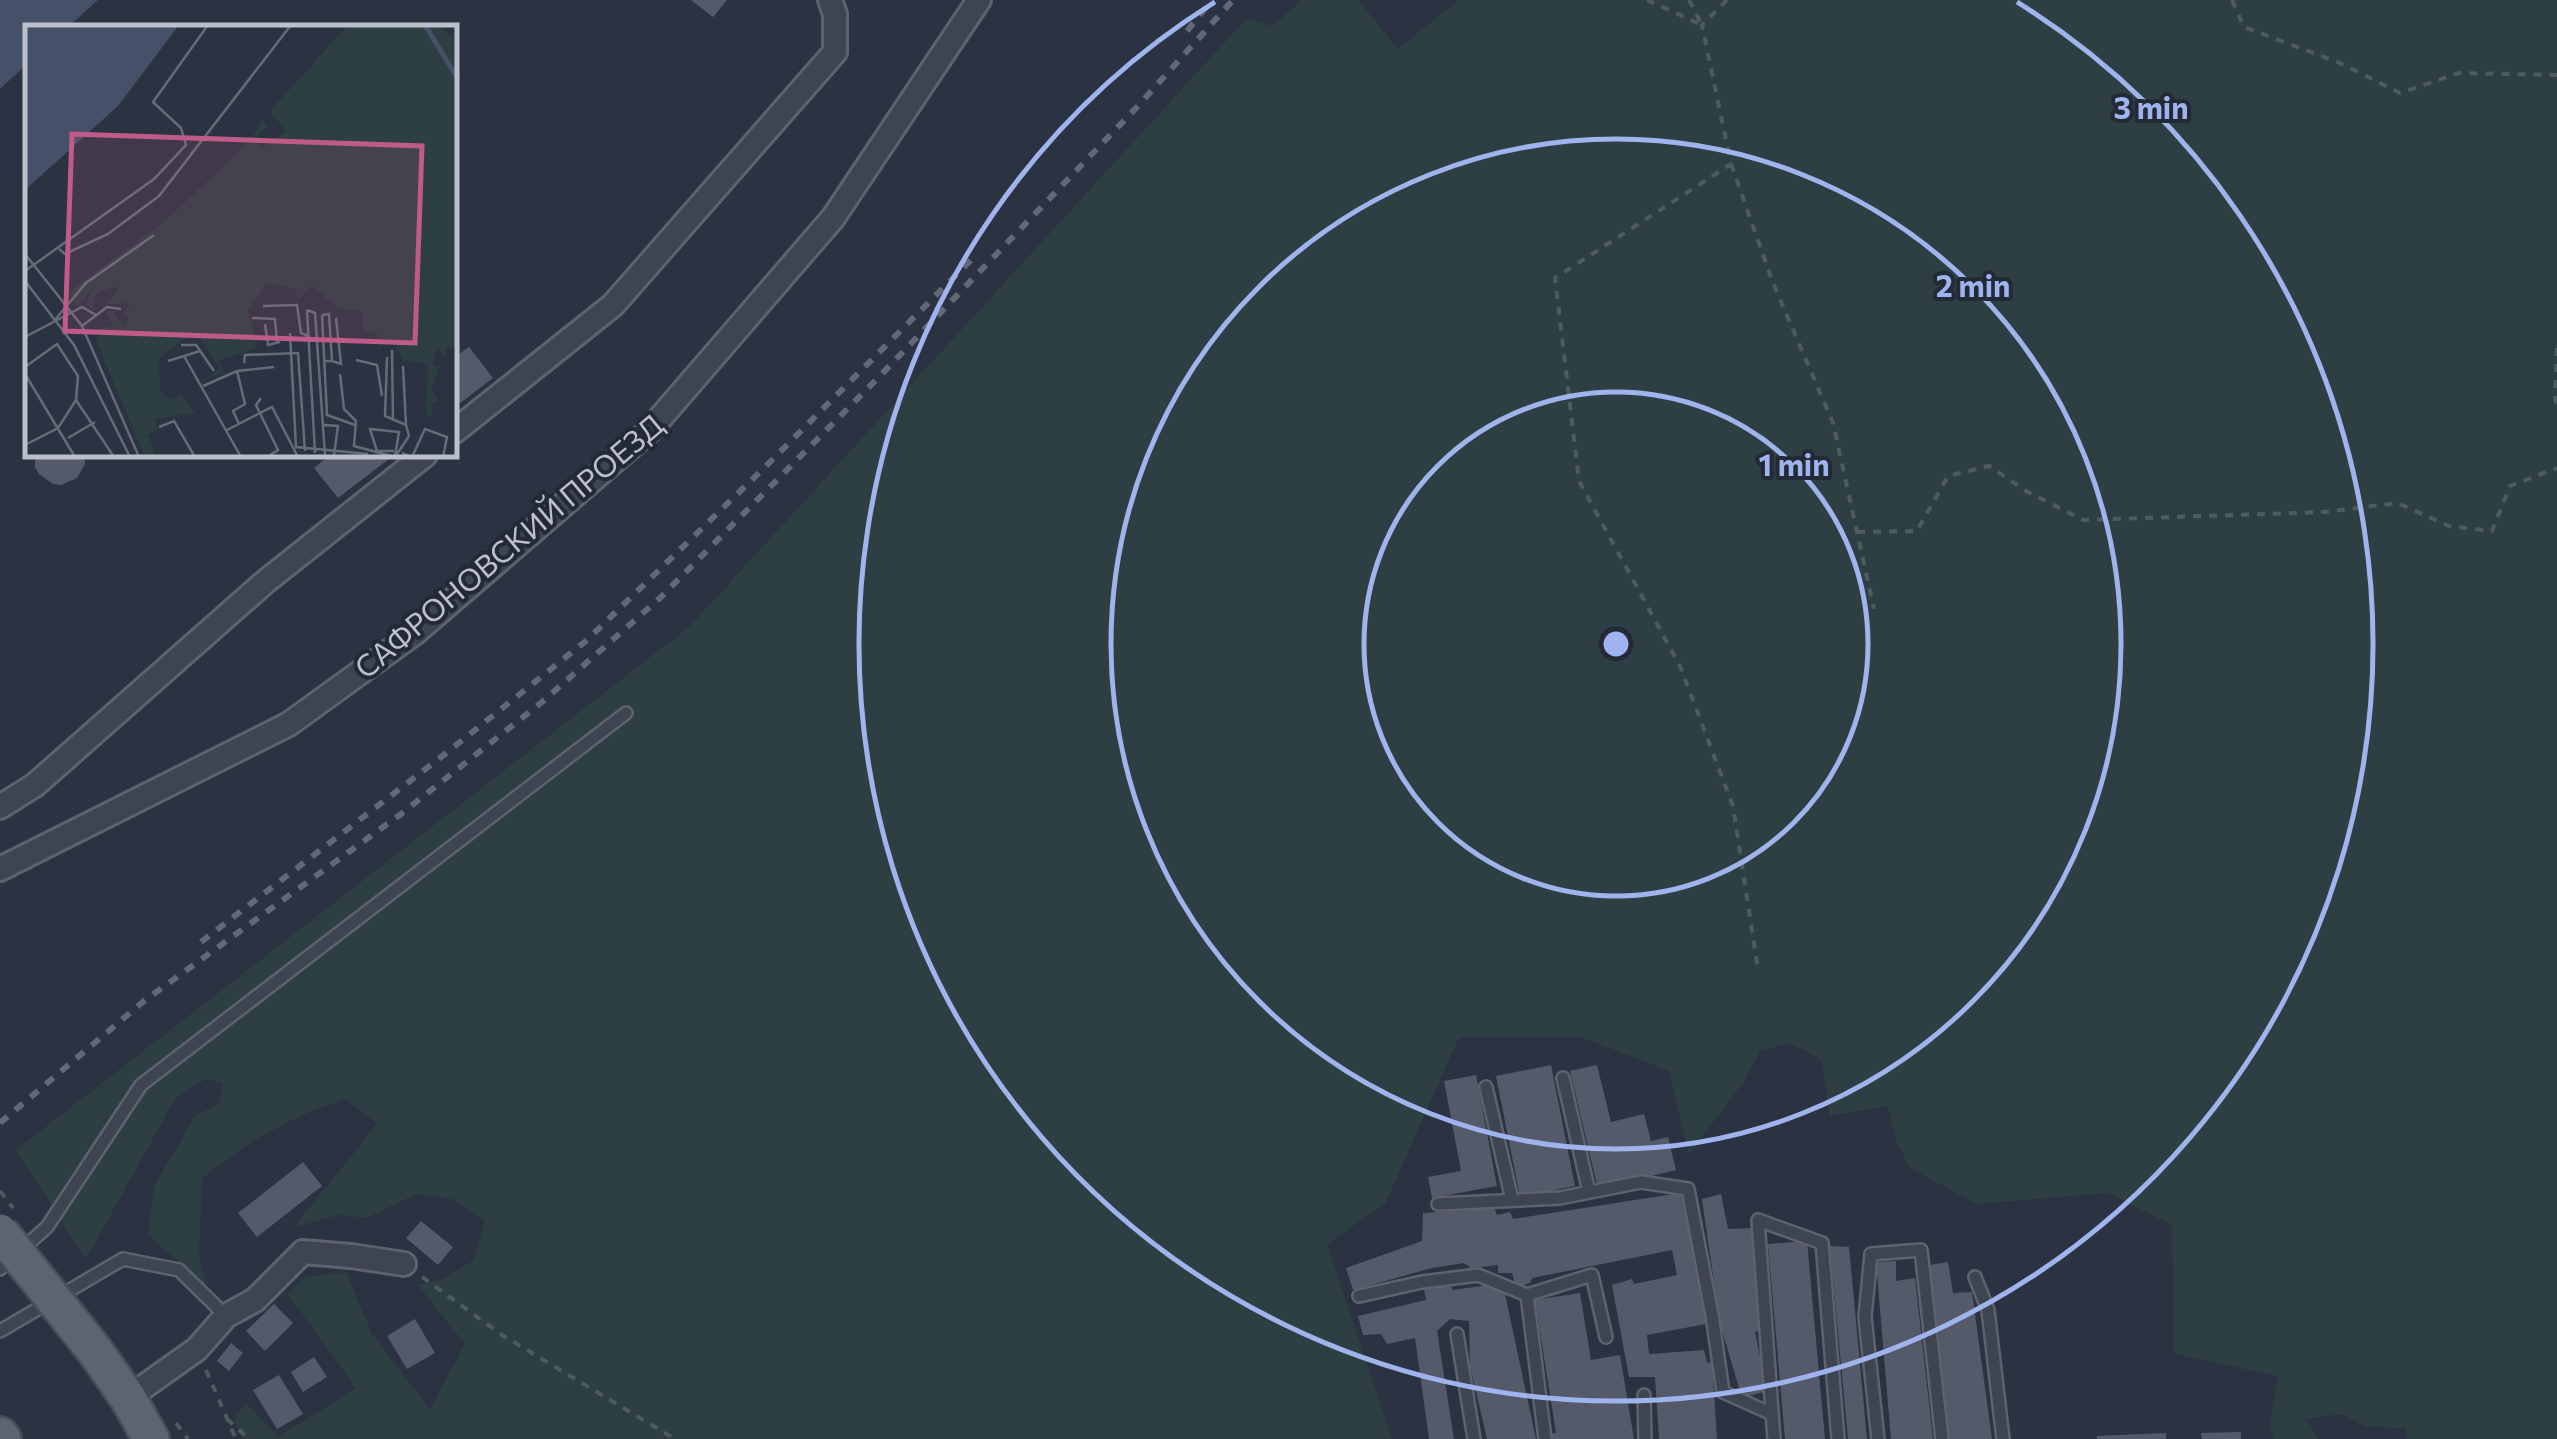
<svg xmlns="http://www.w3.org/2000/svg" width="2557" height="1439" font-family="Commissioner,sans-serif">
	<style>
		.green { fill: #2e3f43 }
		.water { fill: #455069 }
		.building { fill: #555a6b }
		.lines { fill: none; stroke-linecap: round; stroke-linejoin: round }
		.service-casing { stroke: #5d626e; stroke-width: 16 }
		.minor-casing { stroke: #5d626e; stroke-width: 28 }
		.primary-casing { stroke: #494d5a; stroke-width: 40 }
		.path { stroke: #4d5c61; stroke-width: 4; stroke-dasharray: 8 8; stroke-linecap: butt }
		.service { stroke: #3f4451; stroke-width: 11 }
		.minor { stroke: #3f4451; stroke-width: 22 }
		.primary { stroke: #5d6371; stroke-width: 35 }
		.rail { stroke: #626877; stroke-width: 6; stroke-dasharray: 10 10; stroke-linecap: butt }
		.primary-bridge-casing { stroke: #494d5a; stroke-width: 40; stroke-linecap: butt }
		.path-bridge { stroke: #4d5c61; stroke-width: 4; stroke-dasharray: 8 8; stroke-linecap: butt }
		.primary-bridge { stroke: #5d6371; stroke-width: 35 }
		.ring { fill: none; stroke: #9fb3ed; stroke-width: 5 }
		.labels { text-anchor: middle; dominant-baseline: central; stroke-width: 8; stroke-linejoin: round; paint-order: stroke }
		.street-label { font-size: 30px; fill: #bcc0cb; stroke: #232936 }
		.inset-river { fill: none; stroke: #455069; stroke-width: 5 }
		.inset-road { fill: none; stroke: #656b78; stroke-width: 2.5 }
		.view { fill: #c05b88; fill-opacity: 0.15; stroke: #c05b88; stroke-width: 5 }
		.inset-edge { fill: none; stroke: #bcc0cb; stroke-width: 5 }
		.centre { fill: #9fb3ed; stroke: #232936; stroke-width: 5 }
		.ring-label { font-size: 30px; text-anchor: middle; font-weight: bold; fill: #9fb3ed; stroke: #232936; stroke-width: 8; stroke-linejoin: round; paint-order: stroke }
	</style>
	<rect width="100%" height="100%" fill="#2b3241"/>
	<!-- green -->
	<path class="green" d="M 1302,0 L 1358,0 L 1398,49 L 1459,0 L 2557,0 L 2557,1439 L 2407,1439 L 2406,1428 L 2366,1427 L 2342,1414 L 2307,1419 L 2318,1439 L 2274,1439 L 2270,1426 L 2278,1376 L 2174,1354 L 2172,1225 L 2108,1193 L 1976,1204 L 1909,1167 L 1896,1140 L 1888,1106 L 1830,1116 L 1822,1060 L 1790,1043 L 1760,1051 L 1745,1080 L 1689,1154 L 1669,1071 L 1581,1037 L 1459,1037 L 1385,1204 L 1327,1244 L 1392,1439 L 243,1439 L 233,1419 L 246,1403 L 278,1437 L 356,1388 L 288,1294 L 305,1277 L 346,1272 L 372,1334 L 430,1409 L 465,1344 L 418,1285 L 444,1279 L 474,1260 L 485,1220 L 452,1199 L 416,1194 L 367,1218 L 339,1215 L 294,1227 C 321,1192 351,1159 377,1123 L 345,1099 L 302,1115 L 254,1140 L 202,1178 L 199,1255 L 206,1285 L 148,1235 L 154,1186 L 196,1115 L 220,1104 L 222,1083 L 206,1079 L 176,1097 L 86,1259 L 16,1150 L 690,626 L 1247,18 L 1273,26 Z"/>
	<!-- water -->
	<path class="water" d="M 0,0 L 98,0 L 68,27 L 28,28 L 27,64 L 0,89 Z"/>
	<!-- building -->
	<path class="building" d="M 691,0 L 727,0 L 713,17 Z
		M 469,347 L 493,378 L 455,407 L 455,357 Z
		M 35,455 L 85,455 L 85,464 L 77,478 L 61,485 L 53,484 L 39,474 L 35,467 Z
		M 330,455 L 394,455 L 338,498 L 314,468 Z
		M 1551,1065 L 1575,1186 L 1520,1197 L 1496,1076 Z
		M 1597,1065 L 1611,1122 L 1644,1114 L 1651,1141 L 1668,1137 L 1676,1170 L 1598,1189 L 1570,1071 Z
		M 1476,1075 L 1497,1186 L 1432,1198 L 1428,1177 L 1461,1171 L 1444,1081 Z
		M 303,1162 L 322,1186 L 257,1237 L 238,1213 Z
		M 1680,1193 L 1690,1235 L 1706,1324 L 1647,1335 L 1649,1354 L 1704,1350 L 1707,1362 L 1712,1363 L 1717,1439 L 1659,1439 L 1655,1377 L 1629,1377 L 1612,1285 L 1632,1279 L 1634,1284 L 1677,1275 L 1672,1250 L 1532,1278 L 1530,1283 L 1516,1287 L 1512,1273 L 1498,1273 L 1498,1265 L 1471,1268 L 1464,1263 L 1432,1268 L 1353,1290 L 1346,1268 L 1422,1241 L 1423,1213 L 1494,1208 L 1497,1215 L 1510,1212 L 1513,1219 Z
		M 1721,1194 L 1728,1229 L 1752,1228 L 1764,1328 L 1755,1332 L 1767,1391 L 1742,1398 L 1720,1324 L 1702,1199 Z
		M 421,1221 L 453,1247 L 438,1265 L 406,1238 Z
		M 1807,1241 L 1825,1439 L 1785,1439 L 1768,1244 Z
		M 1830,1246 L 1849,1247 L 1867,1439 L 1848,1439 Z
		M 1896,1261 L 1896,1281 L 1915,1278 L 1933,1439 L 1891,1439 L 1876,1262 Z
		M 1948,1262 L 1953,1293 L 1972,1292 L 1992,1439 L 1947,1439 L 1930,1265 Z
		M 1449,1282 L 1453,1290 L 1488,1285 L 1505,1294 L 1536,1439 L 1487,1439 L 1470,1366 L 1469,1321 L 1450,1319 L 1437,1331 L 1454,1439 L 1429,1439 L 1415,1338 L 1387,1344 L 1381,1334 L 1363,1335 L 1358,1316 L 1426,1300 L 1424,1289 Z
		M 1580,1293 L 1591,1360 L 1620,1355 L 1634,1439 L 1550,1439 L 1549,1434 L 1556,1433 L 1535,1300 Z
		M 274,1304 L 293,1323 L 265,1351 L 246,1331 Z
		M 415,1319 L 435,1353 L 407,1369 L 387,1336 Z
		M 231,1343 L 243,1353 L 229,1371 L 217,1361 Z
		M 314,1357 L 327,1377 L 303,1392 L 291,1372 Z
		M 279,1375 L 303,1414 L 277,1429 L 253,1390 Z
		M 2241,1432 L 2241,1439 L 2202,1439 L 2201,1433 Z
		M 2166,1433 L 2166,1439 L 2097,1439 L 2097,1436 Z"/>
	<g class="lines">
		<!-- service casing -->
		<g class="service-casing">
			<path id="service" d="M 1563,1078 L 1589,1192
				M 1486,1087 L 1512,1200
				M 1438,1204 L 1560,1198 L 1641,1182 L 1688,1189 L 1712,1315 L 1723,1392 L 1772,1414
				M 0,1269 L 47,1227 L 141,1085 L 626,713
				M 1975,1277 L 1988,1310 L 2003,1439
				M 1527,1295 L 1592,1275 L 1606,1337
				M 1359,1296 L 1422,1282 L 1478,1275 L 1527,1295 L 1545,1439
				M 0,1331 L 123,1259 L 179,1270 L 226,1316
				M 1457,1334 L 1474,1439
				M 1644,1395 L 1645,1439
				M 1774,1439 L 1758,1220 L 1822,1243 L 1838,1439
				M 1878,1439 L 1865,1317 L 1871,1254 L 1921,1250 L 1942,1439"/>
		</g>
		<!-- minor casing -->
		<g class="minor-casing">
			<path id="minor" d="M 455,431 L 613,305 L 835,52 L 835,14 L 830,0
				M 0,807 L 35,785 L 265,582 L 425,455
				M 0,869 L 289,724 L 416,632 L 649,431 L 833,218 L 979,0
				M 128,1398 L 197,1349 L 226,1316 L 255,1300 L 303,1252 L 351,1256 L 404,1264"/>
		</g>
		<!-- primary casing -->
		<g class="primary-casing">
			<path id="primary" d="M 95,1351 L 128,1398 L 151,1439
				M 0,1435 L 3,1439"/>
		</g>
		<!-- path -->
		<path class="path" d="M 1647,0 L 1702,25
			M 1689,0 L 1702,25
			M 1727,0 L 1702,25 L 1731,164 L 1555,278 L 1579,481 L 1680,666 L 1733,806 L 1758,970
			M 2232,0 L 2244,27 L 2340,63 L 2400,93 L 2459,73 L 2557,75
			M 1731,164 L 1773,283 L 1833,423 L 1874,609
			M 2557,348 L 2555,398 L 2557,405
			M 1857,532 L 1917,531 L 1948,476 L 1989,466 L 2026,491 L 2083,520 L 2324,512 L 2398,503 L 2449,526 L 2492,531 L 2510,486 L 2557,468
			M 422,1277 L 502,1335 L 675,1439
			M 206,1370 L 236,1439
			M 227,1419 L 249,1439
			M 176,1423 L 188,1439"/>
		<!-- service -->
		<use href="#service" class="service"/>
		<!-- minor -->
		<use href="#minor" class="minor"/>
		<!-- primary -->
		<use href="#primary" class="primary"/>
		<!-- rail -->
		<path class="rail" d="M 1187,31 L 1212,0
			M 201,942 L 445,754 L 586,641 L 764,468 L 971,260
			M 0,1123 L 144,1001 L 401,814 L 542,702 L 660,598 L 878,378 L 1137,107 L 1233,0"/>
		<!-- primary-bridge casing -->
		<g class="primary-bridge-casing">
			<path id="primary-bridge" d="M 0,1232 L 95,1351"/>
		</g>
		<!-- path-bridge -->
		<path class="path-bridge" d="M 0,1191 L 13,1208"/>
		<!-- primary-bridge -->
		<use href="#primary-bridge" class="primary-bridge"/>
	</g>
	<!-- distance rings -->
	<g class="ring">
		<circle cx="1616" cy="644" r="252"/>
		<circle cx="1616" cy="644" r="505"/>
		<path d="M2017 2A757 757 0 1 1 1215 2"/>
	</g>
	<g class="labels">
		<!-- street labels -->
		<g class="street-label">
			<text transform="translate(508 545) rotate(-40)">САФРОНОВСКИЙ ПРОЕЗД</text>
		</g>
	</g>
	<!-- overview -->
	<g transform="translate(25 25)">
		<rect width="432" height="432" fill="#2b3241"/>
		<path d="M 323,0 L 418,0 L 423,11 L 431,8 L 425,0 L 432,0 L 432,323 L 422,322 L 419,332 L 412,323 L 408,339 L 414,343 L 406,366 L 414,375 L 406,378 L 408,391 L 401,390 L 403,339 L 378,336 L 369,316 L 357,314 L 355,325 L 352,308 L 338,305 L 338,287 L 312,283 L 287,260 L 273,275 L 270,264 L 242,258 L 223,286 L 233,322 L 194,336 L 199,348 L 177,355 L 195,344 L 174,313 L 159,314 L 134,334 L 135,366 L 145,375 L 156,370 L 170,388 L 130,394 L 132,405 L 123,410 L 132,432 L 120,432 L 73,320 L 72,304 L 89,301 L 80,288 L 88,285 L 99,303 L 104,295 L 98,287 L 107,278 L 81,279 L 93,265 L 88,261 L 69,271 L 69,286 L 61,279 L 72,258 L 52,282 L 43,267 L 138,198 L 227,114 L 237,94 L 242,101 L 231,113 L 238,122 L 261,106 L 245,86 Z" fill="#2e3f43"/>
		<path d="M 0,0 L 154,0 L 93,81 L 0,165 Z" fill="#455069"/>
		<path class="inset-river" d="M 400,0 L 433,54"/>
		<path class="inset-road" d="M 34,224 L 40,229 L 83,209 L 134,171 L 266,0M 0,229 L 57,301 L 114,432M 0,246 L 129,154 L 161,120 L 156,103 L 128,77 L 183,0M 0,256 L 49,320 L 105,432M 238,281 L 272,280 L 276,308 L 283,311M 282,285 L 290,288 L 300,430M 282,285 L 290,428M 297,290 L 302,390 L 330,400M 297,290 L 304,289 L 307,336 L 299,336M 227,293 L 250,294 L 252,318M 29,296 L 61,258 L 129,210M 240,299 L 243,320 L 255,317M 57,301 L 82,282 L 96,284M 265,308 L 271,422 L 343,429M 0,312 L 57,282 L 71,290M 156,320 L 171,320 L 189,346M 367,325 L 368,396M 159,331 L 216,432M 331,335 L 352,340 L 357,371M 143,336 L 175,326M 307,336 L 316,339 L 311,293M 219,338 L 220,330 L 273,328 L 280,426M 378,341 L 381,400M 0,342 L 32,319 L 53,351 L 51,375 L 33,403 L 0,420M 212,346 L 220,379 L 208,386 L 214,399M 0,349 L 50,432M 315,349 L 319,384 L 331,396 L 329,421 L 370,432 L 384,411 L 381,400 L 360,391 L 362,332M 178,361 L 212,346 L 249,342M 236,373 L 231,380 L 253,425 L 245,430M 51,375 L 89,432M 299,400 L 313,401 L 309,430M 134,402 L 149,396 L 170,432M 202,405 L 247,382 L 273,432M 43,413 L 70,397M 369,426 L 352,426 L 345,404 L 374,407 L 370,431M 377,428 L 387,432 L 400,404 L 422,412 L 418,432"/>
		<path class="view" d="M 47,109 L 397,121 L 390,318 L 40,306 Z"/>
		<rect width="432" height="432" class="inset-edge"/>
	</g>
	<circle cx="1616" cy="644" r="15" class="centre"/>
	<g class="ring-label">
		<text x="2151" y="119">3 min</text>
		<text x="1973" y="297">2 min</text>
		<text x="1794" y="476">1 min</text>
	</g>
</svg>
